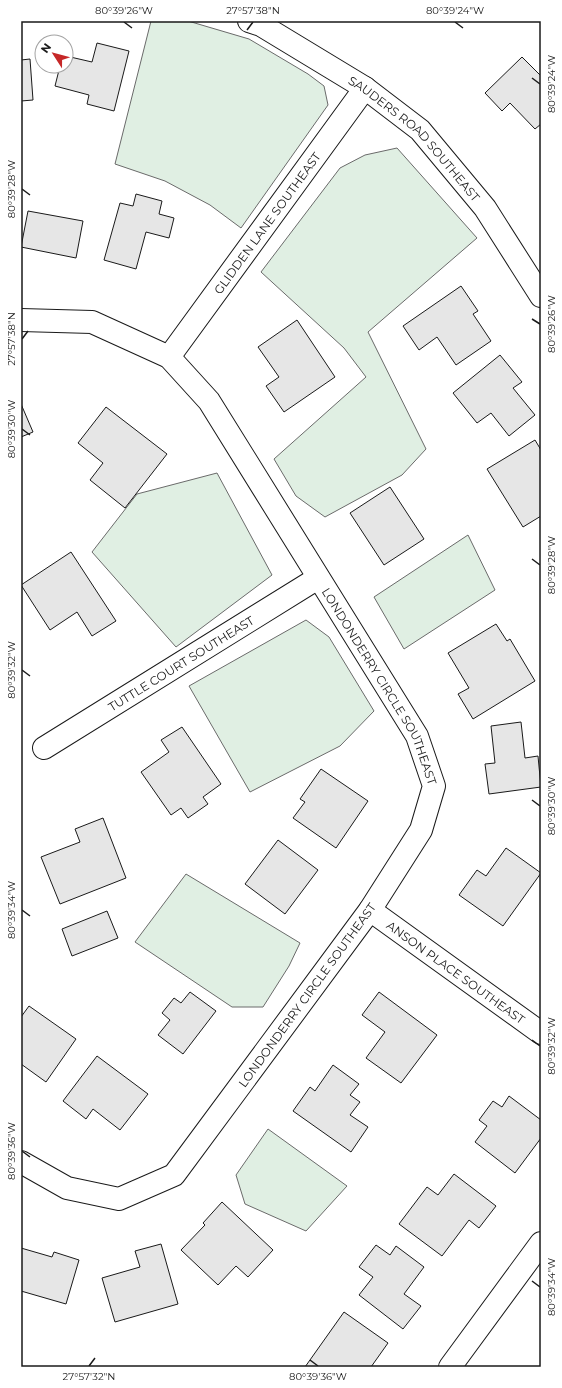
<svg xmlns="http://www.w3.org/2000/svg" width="562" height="1388" font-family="Montserrat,sans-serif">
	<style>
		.green { fill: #e0efe3; stroke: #6a6a6a }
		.building { fill: #e6e6e6; stroke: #1a1a1a }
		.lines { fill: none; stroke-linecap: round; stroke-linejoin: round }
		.minor-casing { stroke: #1a1a1a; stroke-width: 24 }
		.minor { stroke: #fff; stroke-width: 22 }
		.ticks { fill: none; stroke: #1a1a1a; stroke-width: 1.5 }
		.labels { text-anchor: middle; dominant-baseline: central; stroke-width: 3; stroke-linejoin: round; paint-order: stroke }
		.street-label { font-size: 12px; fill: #1a1a1a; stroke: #fff }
		.neatline { fill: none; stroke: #1a1a1a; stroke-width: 1.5 }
		.ticks-label { font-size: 10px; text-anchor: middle; fill: #1a1a1a }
	</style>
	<rect width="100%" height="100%" fill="#fff"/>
	<!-- green -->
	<path class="green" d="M 151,21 L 188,21 L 249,39 L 308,74 L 324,86 L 328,105 L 241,228 L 210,205 L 165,181 L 115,164 Z
		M 397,148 L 477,238 L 368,332 L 426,449 L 402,475 L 325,517 L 296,496 L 274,459 L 366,377 L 344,348 L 261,272 L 340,168 L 365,155 Z
		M 217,473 L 272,575 L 176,647 L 92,552 L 137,494 Z
		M 468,535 L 495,590 L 404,649 L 374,597 Z
		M 306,620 L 329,637 L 374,711 L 340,746 L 250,792 L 189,686 Z
		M 186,874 L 300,943 L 289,966 L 263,1007 L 232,1007 L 135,942 Z
		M 268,1129 L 347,1186 L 306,1231 L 245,1204 L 236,1175 Z"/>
	<!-- building -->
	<path class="building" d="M 97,43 L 129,51 L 114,111 L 87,104 L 89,95 L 55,86 L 60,66 L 66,66 L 66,56 L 92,62 Z
		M 522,57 L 541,76 L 541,124 L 535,129 L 510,103 L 502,111 L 485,93 Z
		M 30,59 L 33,100 L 21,101 L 21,60 Z
		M 136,194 L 162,201 L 159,214 L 174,218 L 169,238 L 146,232 L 136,269 L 104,260 L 120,203 L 133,206 Z
		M 28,211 L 83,221 L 76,258 L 21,247 Z
		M 461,286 L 478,311 L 473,314 L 491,341 L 456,365 L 437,337 L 419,350 L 403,326 Z
		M 297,320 L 335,377 L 284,412 L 266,386 L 279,377 L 258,347 Z
		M 500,355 L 522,382 L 513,388 L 535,415 L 509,436 L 491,413 L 477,423 L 453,393 Z
		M 21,404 L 33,432 L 21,437 Z
		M 106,407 L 167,454 L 125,508 L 90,480 L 103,463 L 78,443 Z
		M 535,440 L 541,450 L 541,516 L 523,527 L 487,469 Z
		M 390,487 L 424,539 L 384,565 L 350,513 Z
		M 71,552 L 116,621 L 92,636 L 77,612 L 50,630 L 21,585 Z
		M 496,624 L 507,641 L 510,639 L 535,681 L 473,719 L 458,694 L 469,688 L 448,653 Z
		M 521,722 L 525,758 L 538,756 L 541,787 L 489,794 L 485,764 L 495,763 L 491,726 Z
		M 182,727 L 221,784 L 203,797 L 208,804 L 188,818 L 181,808 L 171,815 L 141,772 L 169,752 L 161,740 Z
		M 321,769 L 368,801 L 336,848 L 293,818 L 305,802 L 300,799 Z
		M 103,818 L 126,878 L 60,904 L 41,857 L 80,842 L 75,829 Z
		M 278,840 L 318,870 L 285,914 L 245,884 Z
		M 506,848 L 541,873 L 503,926 L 459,895 L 477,870 L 486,876 Z
		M 107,911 L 118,938 L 72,956 L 62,929 Z
		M 190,992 L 216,1011 L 183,1054 L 158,1035 L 170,1020 L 162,1013 L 174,998 L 181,1003 Z
		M 379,992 L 437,1035 L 401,1083 L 366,1058 L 385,1032 L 362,1015 Z
		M 29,1006 L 76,1039 L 46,1082 L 21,1064 L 21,1017 Z
		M 97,1056 L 148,1094 L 120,1130 L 93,1109 L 86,1119 L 63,1101 Z
		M 333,1065 L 359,1084 L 350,1095 L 360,1102 L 350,1115 L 368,1127 L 351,1152 L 293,1111 L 310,1087 L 315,1091 Z
		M 509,1096 L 541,1120 L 541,1138 L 515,1173 L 475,1142 L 487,1126 L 479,1120 L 493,1101 L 502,1107 Z
		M 454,1174 L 496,1206 L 479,1228 L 469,1220 L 442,1256 L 399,1224 L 427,1187 L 438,1195 Z
		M 222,1202 L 273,1250 L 248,1277 L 236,1266 L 218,1285 L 181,1250 L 205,1225 L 203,1223 Z
		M 161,1244 L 178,1304 L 115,1322 L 102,1278 L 140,1267 L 135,1251 Z
		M 376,1245 L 390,1255 L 396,1246 L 424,1267 L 404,1294 L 421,1306 L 403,1329 L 359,1295 L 373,1277 L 359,1267 Z
		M 21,1248 L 52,1257 L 54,1252 L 79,1260 L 66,1304 L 21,1291 Z
		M 344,1312 L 388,1343 L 371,1367 L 305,1367 Z"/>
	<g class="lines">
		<!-- minor casing -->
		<g class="minor-casing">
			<g id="minor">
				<path id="s1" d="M 249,21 L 261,25 L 365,88 L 420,130 L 485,208 L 541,296"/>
				<path id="s2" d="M 21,320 L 92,322 L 169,357 L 209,401 L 417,736 L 434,786 L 421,830 L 370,910 L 174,1175 L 119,1199 L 67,1188 L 21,1162"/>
				<path id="s3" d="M 169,357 L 365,88"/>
				<path id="s4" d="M 44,748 L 318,578"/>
				<path id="s5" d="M 370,910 L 541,1033"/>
				<path d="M 450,1367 L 541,1243"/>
			</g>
		</g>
		<!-- minor -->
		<use href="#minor" class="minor"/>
	</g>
	<!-- ticks -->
	<path class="ticks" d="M 124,22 L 132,28M 455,22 L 463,28M 247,30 L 253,22M 532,78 L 540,84M 22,189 L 30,195M 532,319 L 540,324M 22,339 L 28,331M 22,429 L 30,435M 532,559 L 540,565M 22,670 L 30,676M 532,800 L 540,806M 22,910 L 30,916M 532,1040 L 540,1046M 22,1151 L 30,1157M 532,1281 L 540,1287M 310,1360 L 318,1366M 89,1366 L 95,1358"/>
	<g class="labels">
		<!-- street labels -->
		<g class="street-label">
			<text stroke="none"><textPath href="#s1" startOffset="205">SAUDERS ROAD SOUTHEAST</textPath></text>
			<text stroke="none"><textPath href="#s3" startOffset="166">GLIDDEN LANE SOUTHEAST</textPath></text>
			<text stroke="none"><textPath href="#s4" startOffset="161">TUTTLE COURT SOUTHEAST</textPath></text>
			<text stroke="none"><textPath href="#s2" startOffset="548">LONDONDERRY CIRCLE SOUTHEAST</textPath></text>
			<text stroke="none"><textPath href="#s5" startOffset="106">ANSON PLACE SOUTHEAST</textPath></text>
			<text transform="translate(307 995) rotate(-54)">LONDONDERRY CIRCLE SOUTHEAST</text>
		</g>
	</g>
	<!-- border -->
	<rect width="562" height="1388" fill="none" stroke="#ffffff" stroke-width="44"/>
	<!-- north arrow -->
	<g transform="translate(54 54) rotate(306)"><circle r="19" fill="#ffffff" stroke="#a3a3a3"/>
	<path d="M0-3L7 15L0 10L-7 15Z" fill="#c62828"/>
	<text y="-6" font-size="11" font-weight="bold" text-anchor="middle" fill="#1a1a1a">N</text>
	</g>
	<rect x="22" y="22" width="518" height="1344" class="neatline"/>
	<g class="ticks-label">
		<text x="124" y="14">80°39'26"W</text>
		<text x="253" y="14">27°57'38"N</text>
		<text x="455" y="14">80°39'24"W</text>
		<text transform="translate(551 84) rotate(-90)" y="4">80°39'24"W</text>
		<text transform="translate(11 189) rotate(-90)" y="4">80°39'28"W</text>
		<text transform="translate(551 324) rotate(-90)" y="4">80°39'26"W</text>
		<text transform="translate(11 339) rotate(-90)" y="4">27°57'38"N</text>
		<text transform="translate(11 429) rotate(-90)" y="4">80°39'30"W</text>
		<text transform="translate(551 565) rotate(-90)" y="4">80°39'28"W</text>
		<text transform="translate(11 670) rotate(-90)" y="4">80°39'32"W</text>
		<text transform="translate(551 806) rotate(-90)" y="4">80°39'30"W</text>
		<text transform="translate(11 910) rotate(-90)" y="4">80°39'34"W</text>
		<text transform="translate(551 1046) rotate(-90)" y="4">80°39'32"W</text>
		<text transform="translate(11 1151) rotate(-90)" y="4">80°39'36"W</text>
		<text transform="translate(551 1287) rotate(-90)" y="4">80°39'34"W</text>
		<text x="89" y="1380">27°57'32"N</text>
		<text x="318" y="1380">80°39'36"W</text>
	</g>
</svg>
